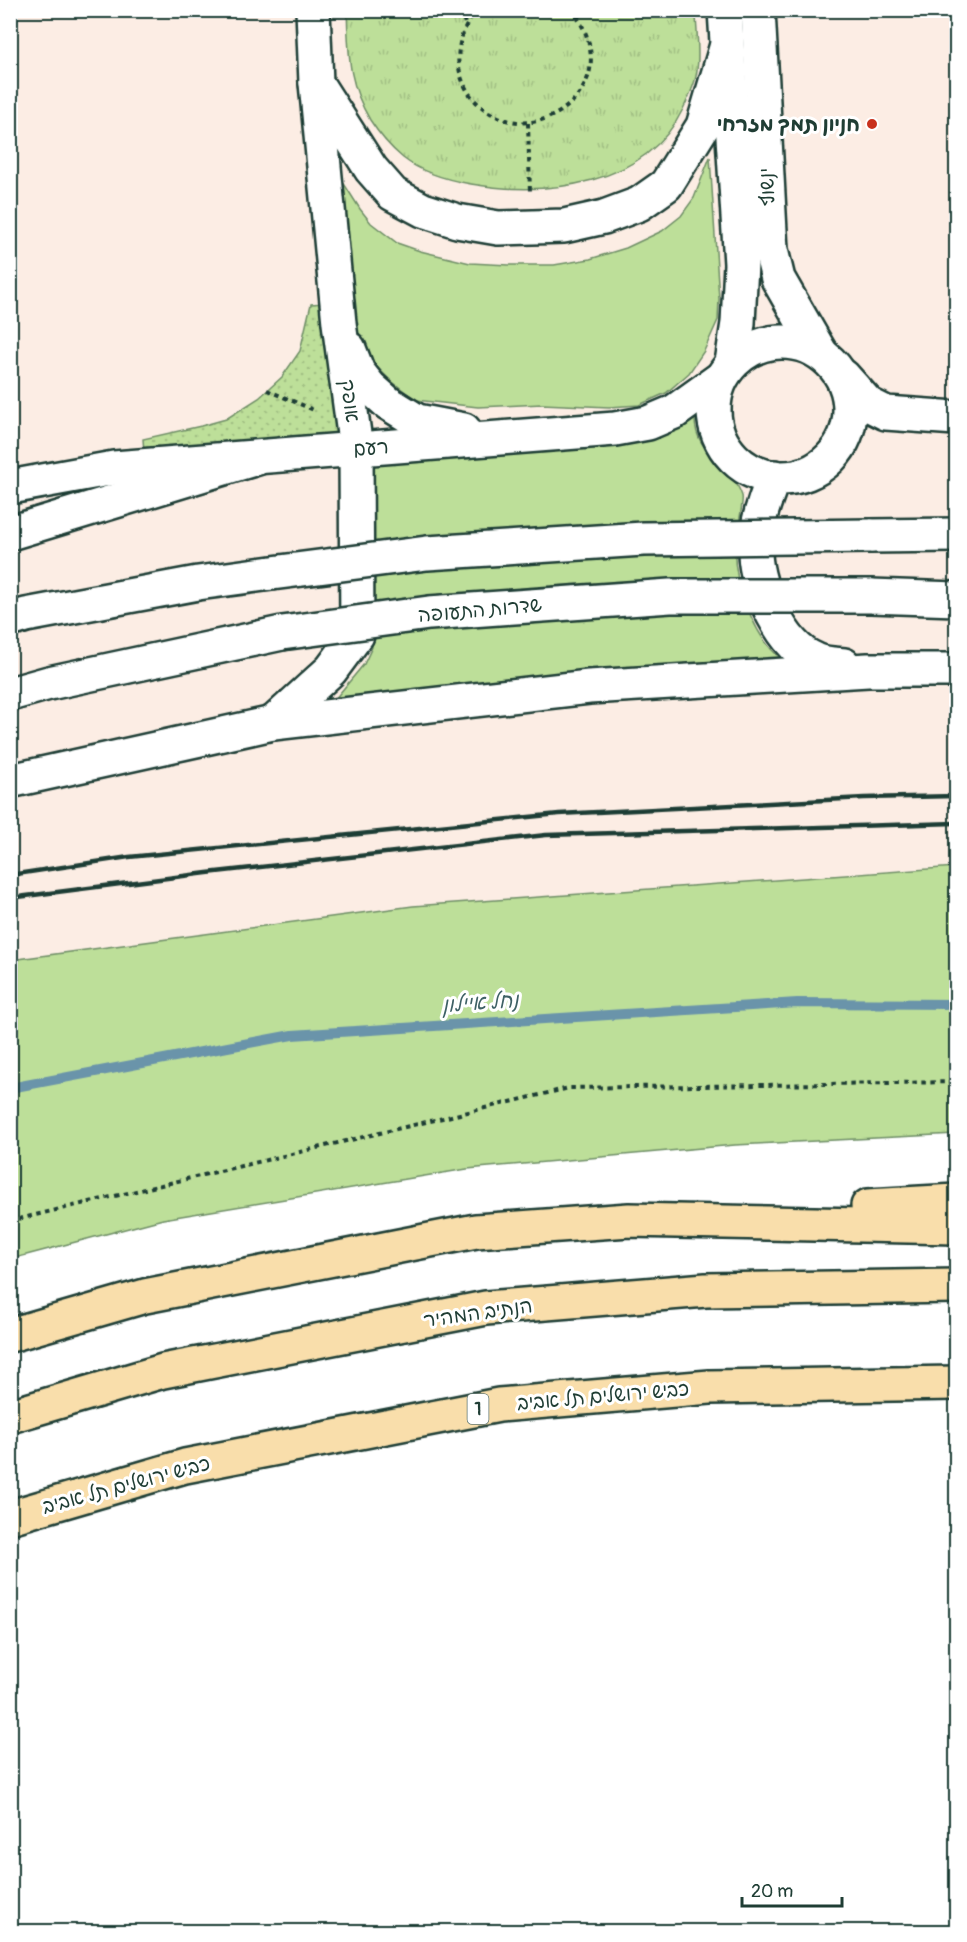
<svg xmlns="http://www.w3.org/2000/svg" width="967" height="1942" viewBox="0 0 967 1942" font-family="Pangolin,'Playpen Sans Hebrew',sans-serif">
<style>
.built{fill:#fcede4}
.grass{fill:#bddf99;stroke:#6e8e66;stroke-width:1.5}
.park{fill:url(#park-tufts);stroke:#6e8e66;stroke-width:1.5}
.garden{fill:url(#garden-dots);stroke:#6e8e66;stroke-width:1.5}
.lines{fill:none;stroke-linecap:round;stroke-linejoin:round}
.stream{stroke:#6a94aa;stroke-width:10}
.minor-casing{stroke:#1f3d34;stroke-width:38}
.secondary-casing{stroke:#1f3d34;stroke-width:38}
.motorway-casing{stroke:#1f3d34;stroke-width:38}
.path{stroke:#1f3d34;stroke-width:4;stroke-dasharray:4.5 4.5;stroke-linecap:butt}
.minor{stroke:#fff;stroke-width:33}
.secondary{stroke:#fff;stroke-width:33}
.motorway{stroke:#f9deab;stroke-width:33}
.rail{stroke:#1f3d34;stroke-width:4.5}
.secondary-bridge-casing{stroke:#1f3d34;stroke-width:38;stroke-linecap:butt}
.secondary-bridge{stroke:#fff;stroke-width:33}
.poi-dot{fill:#c8321e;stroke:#fff;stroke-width:2}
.labels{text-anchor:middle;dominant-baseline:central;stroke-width:6;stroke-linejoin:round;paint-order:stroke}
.shield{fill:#fff;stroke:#627771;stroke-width:1.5}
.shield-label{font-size:18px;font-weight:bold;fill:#1f3d34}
.poi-label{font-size:20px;font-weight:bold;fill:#1f3d34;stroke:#fff;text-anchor:end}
.street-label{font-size:20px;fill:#1f3d34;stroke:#fff}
.water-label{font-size:21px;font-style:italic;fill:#3e6165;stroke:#fff}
</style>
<defs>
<pattern id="park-tufts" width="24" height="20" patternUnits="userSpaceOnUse" patternTransform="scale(1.5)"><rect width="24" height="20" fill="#bddf99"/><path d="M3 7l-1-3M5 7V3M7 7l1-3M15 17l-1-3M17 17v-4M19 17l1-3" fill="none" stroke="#a2c084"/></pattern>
<pattern id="garden-dots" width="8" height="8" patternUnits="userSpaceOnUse" patternTransform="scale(1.5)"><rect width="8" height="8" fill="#bddf99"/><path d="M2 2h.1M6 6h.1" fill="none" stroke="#a2c084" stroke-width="1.8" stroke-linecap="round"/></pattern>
</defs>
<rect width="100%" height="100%" fill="#fff"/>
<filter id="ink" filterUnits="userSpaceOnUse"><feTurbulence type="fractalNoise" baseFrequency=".0167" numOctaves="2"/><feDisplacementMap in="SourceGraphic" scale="12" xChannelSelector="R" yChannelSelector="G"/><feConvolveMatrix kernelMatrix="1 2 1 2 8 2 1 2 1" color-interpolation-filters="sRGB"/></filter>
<g filter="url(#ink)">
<polygon class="built" points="10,11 956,11 956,929 11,1031"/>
<g class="grass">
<polygon points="330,138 341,157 341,179 360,209 371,223 397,243 420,251 470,263 509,265 554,265 590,259 626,248 662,231 681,216 694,198 710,157 719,299 718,320 704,351 689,373 666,393 639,405 609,407 542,404 478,407 416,400 390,380 369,359 358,332 347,275"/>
<path d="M695,416C693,454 732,464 742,496C744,502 736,537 735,546C732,577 753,633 776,654C781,659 789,663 795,667L335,699L364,664L372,647L370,521L367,459L645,439L669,432Z"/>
<polygon points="956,867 956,1134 735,1145 467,1169 163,1219 11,1259 11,960 413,906"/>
</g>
<path class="park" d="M347,11H696C696,30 700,51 697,70C696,82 689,97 683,109C646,186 546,197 471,184C448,180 422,173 403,158C391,148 379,134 370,120C347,81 349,54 347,11Z"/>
<polygon class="garden" points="325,303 341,439 144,452 143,439 201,426 226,419 259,398 282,377 300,351 311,304"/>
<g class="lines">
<polyline class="stream" points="10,1088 292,1035 797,1003 956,1004"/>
<defs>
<g id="minor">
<polyline points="313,10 316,83 371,169 393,194 423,210 457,221 498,228 564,226 604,217 639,204 666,185 703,126 726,48"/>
<polyline points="725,10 741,264 738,323 732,363"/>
<polyline points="758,10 771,250 778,279 820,352"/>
<circle cx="782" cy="410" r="68"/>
<polyline points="349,349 358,372 370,387 388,403 417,421 464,430"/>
<polyline points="843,376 868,404 886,413 956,418"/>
<path d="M774,477C765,499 754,530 755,553C756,588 782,647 816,660C825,664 835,664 844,665"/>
<polyline points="10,487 114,468 615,429 648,423 674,412 720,379"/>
<polyline points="273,723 331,670 357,635 356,449 339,323 316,83"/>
<polyline points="10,781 273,723 589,687 868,670 956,670"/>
</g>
<g id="secondary">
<polyline points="10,533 257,458"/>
<polyline points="870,536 956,535"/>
<polyline points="871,596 956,599"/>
<polyline points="10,620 26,615 198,583 272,573"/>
<polyline points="10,694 49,683 282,633"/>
</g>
<g id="motorway">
<polyline points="868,1206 956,1201"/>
<polyline points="10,1335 145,1296 476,1231 629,1220 956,1227"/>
<polyline points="10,1416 163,1371 486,1308 706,1290 956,1286"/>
<polyline points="10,1517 185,1466 499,1405 710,1387 956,1383"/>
</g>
</defs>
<use href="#minor" class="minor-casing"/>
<use href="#secondary" class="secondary-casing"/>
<use href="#motorway" class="motorway-casing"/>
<g class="path">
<polyline points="461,10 466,27"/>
<path d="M477,10C447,45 453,95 496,116C533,134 577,112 589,74C595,52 586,26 571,10"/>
<polyline points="578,18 581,10"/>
<polyline points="528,123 530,193"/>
<polyline points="267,390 316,411"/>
<polyline points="10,1221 569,1088 956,1082"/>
</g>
<use href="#minor" class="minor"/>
<use href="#secondary" class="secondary"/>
<use href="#motorway" class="motorway"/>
<g class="rail">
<polyline points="10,875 129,857 559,814 864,798 956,796"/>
<polyline points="10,898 207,873 546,835 956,823"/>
</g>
<defs>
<g id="secondary-bridge">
<polyline points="272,573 427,553 643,539 870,536"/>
<polyline points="282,633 429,613 670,596 871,596"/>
</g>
</defs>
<use href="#secondary-bridge" class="secondary-bridge-casing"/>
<use href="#secondary-bridge" class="secondary-bridge"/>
</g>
</g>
<circle class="poi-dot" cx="872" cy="124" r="6"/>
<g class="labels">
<rect class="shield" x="467.5" y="1394" width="21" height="30" rx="4.5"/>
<g class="shield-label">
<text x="478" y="1409">1</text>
</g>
<g class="poi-label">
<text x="860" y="124">חניון תמך מזרחי</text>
</g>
<g class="street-label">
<text transform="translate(767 187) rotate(-93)">ינשוף</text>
<text transform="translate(350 401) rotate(82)">אופק</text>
<text transform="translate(371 448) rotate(-4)">רעם</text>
<text transform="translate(480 610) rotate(-5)">שדרות התעופה</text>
<text transform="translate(478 1313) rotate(-8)">הנתיב המהיר</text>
<text transform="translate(603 1396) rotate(-5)">כביש ירושלים תל אביב</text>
<text transform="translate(126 1485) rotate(-15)">כביש ירושלים תל אביב</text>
</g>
<g class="water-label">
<text transform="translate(480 1003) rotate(-4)">נחל איילון</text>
</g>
</g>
<rect width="967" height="1942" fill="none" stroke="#fff" stroke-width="36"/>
<rect x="18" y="18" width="931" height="1906" fill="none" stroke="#1f3d34" stroke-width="2" filter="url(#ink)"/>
<path d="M742 1897v9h100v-9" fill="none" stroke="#1f3d34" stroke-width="3"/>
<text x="751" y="1897" font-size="18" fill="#1f3d34" stroke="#ffffff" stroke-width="4.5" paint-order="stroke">20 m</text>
</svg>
